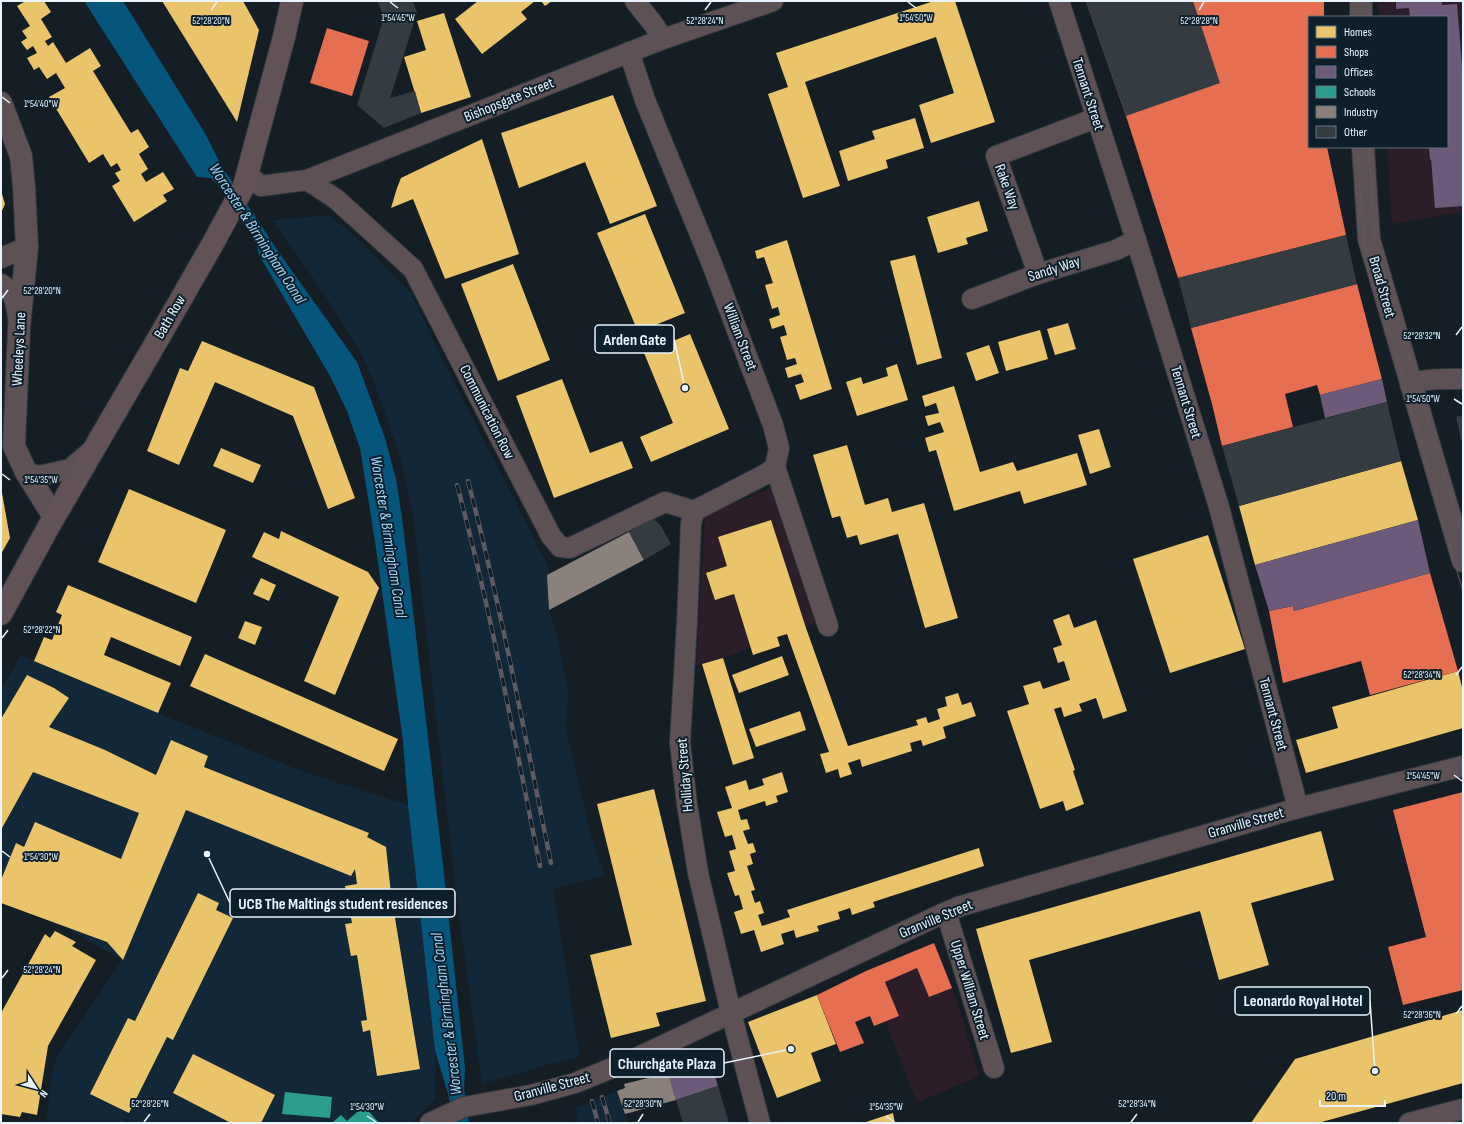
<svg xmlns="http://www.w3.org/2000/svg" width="1464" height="1124" viewBox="0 0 1464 1124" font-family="'Sofia Sans Condensed',sans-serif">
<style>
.commercial{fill:#2b1e28}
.built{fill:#122737}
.water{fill:#06567b}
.homes{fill:#e9c46a}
.shops{fill:#e76f51}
.offices{fill:#6d597a}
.schools{fill:#2a9d8f}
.industry{fill:#8a817c}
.building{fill:#343c42}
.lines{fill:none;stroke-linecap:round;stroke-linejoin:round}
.minor-casing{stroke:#30383d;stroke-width:22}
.tertiary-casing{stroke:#30383d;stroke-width:24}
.secondary-casing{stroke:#30383d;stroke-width:24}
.minor{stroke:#5d5155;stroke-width:20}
.tertiary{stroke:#5d5155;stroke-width:22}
.secondary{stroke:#625156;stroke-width:22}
.tram{stroke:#5d5a60;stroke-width:1}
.rail-casing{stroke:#5d5a60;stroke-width:4.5}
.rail{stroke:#0e1f2c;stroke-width:3;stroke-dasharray:9;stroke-linecap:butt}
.ticks{fill:none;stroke:#e9f4fe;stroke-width:1.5}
.labels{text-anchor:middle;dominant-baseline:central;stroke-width:4;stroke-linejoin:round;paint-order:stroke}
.street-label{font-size:15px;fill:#e9f4fe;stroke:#0e1f2c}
.water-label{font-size:16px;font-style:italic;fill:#9dd4f8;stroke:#0e1f2c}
.ticks-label{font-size:10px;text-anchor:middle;fill:#e9f4fe;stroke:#0e1f2c;stroke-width:4;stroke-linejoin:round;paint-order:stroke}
.leader{fill:none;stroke:#e9f4fe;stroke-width:1.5}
.callout-dot{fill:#e9f4fe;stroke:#0e1f2c;stroke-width:1.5}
.callout{fill:#0e1f2c;stroke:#e9f4fe;stroke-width:1.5}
.callout-label{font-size:16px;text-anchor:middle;font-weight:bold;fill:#e9f4fe}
</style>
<rect width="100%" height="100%" fill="#151e25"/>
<g class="commercial">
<polygon points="1378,1 1463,1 1463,212 1392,224 1387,147 1447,147 1447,17 1379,17"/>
<polygon points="773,487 817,623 723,658 702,664 696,665 705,516"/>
<polygon points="934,943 956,998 979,1076 917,1103 866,971"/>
</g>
<g class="built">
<polygon points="320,216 329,216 342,225 369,250 412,295 446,366 549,568 547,575 549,610 557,636 568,690 566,729 592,839 605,875 553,889 580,1057 554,1063 482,1084 457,900 413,516 401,460 377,390 363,357 337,314 307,269 272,220"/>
<polygon points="21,655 158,713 302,771 408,805 435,1050 435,1100 411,1123 136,1123 125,1119 124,1123 46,1123 51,1079 56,1058 122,960 59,924 1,903 1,690"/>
<polygon points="617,1091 628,1123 579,1123 575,1108"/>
</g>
<polygon class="water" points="84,1 123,1 206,135 221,165 282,257 357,362 385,438 396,479 402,517 444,874 465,1069 464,1089 469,1123 452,1123 449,1097 435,1050 408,805 403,741 376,548 360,448 347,411 330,376 259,255 255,237 217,184 211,178 197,177"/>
<g class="homes">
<polygon points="23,1 44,1 51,12 41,19 52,37 45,41 48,46 53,42 66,63 90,48 101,66 93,71 131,133 138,129 149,147 139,154 148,169 141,174 146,182 163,172 174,189 163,195 167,201 134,222 112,186 120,181 115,173 121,170 117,163 111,167 103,154 89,163 49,97 65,88 56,73 47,79 39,67 34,70 27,58 37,53 33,46 27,50 21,42 27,38 22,31 30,26 17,6 24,2"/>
<polygon points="162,1 243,1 259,30 237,122"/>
<polygon points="478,1 535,1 521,12 527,19 482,54 455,19"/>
<polygon points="541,1 552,1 545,6"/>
<polygon points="934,1 955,1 995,122 931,143 919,105 954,93 936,37 805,82 840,186 803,198 768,94 788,87 776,53"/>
<polygon points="444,13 471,97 421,113 404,57 426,50 417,21"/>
<polygon points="613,95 657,206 610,224 585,162 519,188 501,133"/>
<polygon points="915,118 924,148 886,160 888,168 848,181 839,151 875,139 872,131"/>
<polygon points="482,139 519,254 445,279 413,199 391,208 397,188 401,178"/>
<polygon points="1,191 5,204 1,213"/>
<polygon points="979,201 988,231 966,238 968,244 938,253 927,217"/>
<polygon points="645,214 685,313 638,332 597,233"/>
<polygon points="787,240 832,389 800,400 795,385 804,382 801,374 788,378 785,368 797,364 795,358 787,360 780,337 787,335 784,325 772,329 769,319 780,315 778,307 772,309 765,285 773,283 764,257 757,259 755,251"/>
<polygon points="915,255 942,358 917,365 890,261"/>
<polygon points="513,264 550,360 498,381 461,284"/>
<polygon points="1068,323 1076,349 1055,355 1047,329"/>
<polygon points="1040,330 1048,359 1006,371 998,342"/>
<polygon points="690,334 729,429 651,462 640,437 673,423 644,353"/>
<polygon points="202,341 314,387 355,498 328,509 293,416 215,382 179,465 147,451 180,368 188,371"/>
<polygon points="989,345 999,373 976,381 966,353"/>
<polygon points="897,364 908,400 857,416 846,382 861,377 863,384 888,376 886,368"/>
<polygon points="562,379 590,453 622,441 633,468 554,498 516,396"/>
<polygon points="954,386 980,472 1013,462 1017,471 1077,453 1087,485 1024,504 1020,491 954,511 936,450 929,452 925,438 944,432 940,422 928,426 925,416 939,413 936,403 925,407 922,396"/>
<polygon points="1099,429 1111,467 1090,474 1078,435"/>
<polygon points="847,445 865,505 888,498 892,512 924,503 958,618 925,628 898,534 860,545 857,535 847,538 840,516 832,518 813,455"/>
<polygon points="221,448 261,465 253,483 213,466"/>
<polygon points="1401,461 1418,520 1255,565 1239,506"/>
<polygon points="129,489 226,530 196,603 98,562"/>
<polygon points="2,493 10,538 1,554 1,494"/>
<polygon points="771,520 806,628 848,746 918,725 916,720 926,717 928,723 940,719 937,709 947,706 945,697 958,693 962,705 971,702 976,716 943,727 946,738 923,746 921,740 910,743 912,751 862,767 860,759 848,763 852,774 840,778 838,769 826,773 820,754 829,752 787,634 777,637 780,646 753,655 734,594 715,600 706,573 727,566 718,537"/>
<polygon points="281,531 368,572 379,588 335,695 304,681 339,597 252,557 264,532 279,539"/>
<polygon points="1208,535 1245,649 1170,673 1133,559"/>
<polygon points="261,578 276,585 269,601 253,594"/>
<polygon points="68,585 192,637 180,666 111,637 104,655 171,683 158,713 34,661 44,637 52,640 62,615 56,612"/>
<polygon points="1069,614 1074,628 1096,620 1127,711 1103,719 1096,698 1079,704 1082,711 1064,717 1061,707 1054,709 1075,770 1073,771 1084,804 1066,811 1063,801 1040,809 1007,711 1029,704 1023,686 1040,681 1043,689 1070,680 1064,661 1058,663 1053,648 1062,645 1053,620"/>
<polygon points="245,621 262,627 255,645 238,638"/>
<polygon points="205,654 398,739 384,771 190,686"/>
<polygon points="782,656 789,675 739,693 732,675"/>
<polygon points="723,658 754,758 733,765 702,664"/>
<polygon points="1458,671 1463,691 1463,728 1306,773 1296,740 1338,728 1332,707"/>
<polygon points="27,675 54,688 69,698 49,727 105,750 156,775 171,740 208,756 204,767 369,833 367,837 386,847 391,894 420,1069 377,1076 370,1030 363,1032 361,1021 367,1020 363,993 357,955 351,956 345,924 352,923 345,886 357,884 355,869 351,876 186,810 123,960 107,942 1,903 1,880 16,843 24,847 35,822 121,859 139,813 33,772 1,830 1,719"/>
<polygon points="800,711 806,730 756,747 749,729"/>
<polygon points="782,772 788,792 776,796 778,802 766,806 765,801 738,810 741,820 747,819 750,829 743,831 748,844 753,843 756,852 750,854 753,864 747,866 755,890 751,891 755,903 760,901 764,913 758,915 762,926 790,917 787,910 979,848 984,866 873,902 875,907 852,915 850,908 838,912 840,919 817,926 819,931 796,938 794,930 781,934 784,944 761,952 754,930 741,934 734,912 743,909 739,895 735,896 727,873 735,871 729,851 736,849 732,835 725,837 717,812 732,808 725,787 746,780 749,790 764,785 762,779"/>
<polygon points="654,789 706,1001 656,1013 660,1026 611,1038 590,955 632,945 597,804"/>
<polygon points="1321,831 1334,880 1251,903 1269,965 1219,980 1200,911 1029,960 1052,1042 1011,1053 976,929"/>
<polygon points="198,893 219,903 216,910 233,918 173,1040 167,1037 129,1113 90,1094 128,1018 135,1021"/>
<polygon points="55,931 76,942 72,946 96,960 48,1046 37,1115 22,1112 20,1117 1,1114 1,1013 45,934 50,938"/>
<polygon points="817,995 836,1044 811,1053 821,1081 777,1098 748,1022"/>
<polygon points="1463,1010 1463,1083 1318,1123 1251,1123 1295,1059"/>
<polygon points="193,1054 275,1095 261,1123 231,1123 173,1093"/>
<polygon points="893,1113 895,1123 863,1123"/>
</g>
<g class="shops">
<polygon points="1086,1 1324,1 1324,17 1309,17 1309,147 1327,147 1346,235 1178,278 1126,116"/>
<polygon points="327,28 369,41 352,96 310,83"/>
<polygon points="1357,284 1382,379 1320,395 1317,385 1285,394 1293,427 1222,446 1212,404 1191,328"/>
<polygon points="1430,573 1458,671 1370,695 1361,661 1283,683 1269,611 1293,606 1294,611"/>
<polygon points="1463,792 1463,990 1403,1005 1388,947 1426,937 1393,810"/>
<polygon points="934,943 952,988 929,997 917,968 885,982 899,1016 874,1026 870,1016 855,1022 864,1043 840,1052 817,995 866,971"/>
</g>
<g class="offices">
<polygon points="1396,1 1442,1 1442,5 1457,4 1463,78 1463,206 1435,208 1431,159 1430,160 1429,147 1447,147 1447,17 1410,17 1409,8 1396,9"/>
<polygon points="1382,379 1387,402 1325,418 1320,395"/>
<polygon points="1418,520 1430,573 1294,611 1293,606 1269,611 1255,565"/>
<polygon points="710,1060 718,1086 676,1100 668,1073"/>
</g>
<g class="schools">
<polygon points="285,1092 332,1097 330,1118 282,1114"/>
<polygon points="364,1106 379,1123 332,1123 341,1115 347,1121"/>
</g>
<g class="industry">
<polygon points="629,532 644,560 549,610 547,575"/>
<polygon points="668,1073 676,1100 625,1114 617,1091 625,1088 624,1084"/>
</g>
<g class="building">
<polygon points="377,1 413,1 417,13 390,98 415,91 421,113 384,128 357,105 384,17"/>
<polygon points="1086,1 1193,1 1220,83 1126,116"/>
<polygon points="1346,235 1357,284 1191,328 1178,278"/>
<polygon points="1387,402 1401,461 1239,506 1222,446"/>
<polygon points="1463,415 1463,443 1462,443 1456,417"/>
<polygon points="651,520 655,520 661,526 671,544 644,560 629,532 645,521"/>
<polygon points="718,1086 729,1123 683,1123 676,1100"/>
</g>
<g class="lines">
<defs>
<g id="minor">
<polyline points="635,1 654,25 663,39"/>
<polyline points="1059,1 1136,240 1219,507 1298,808"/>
<polyline points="629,52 645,100 710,259 773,425 779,448 775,467 828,626"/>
<polyline points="248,175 261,186 307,180 663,39 773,1"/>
<polyline points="307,180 336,199 413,269 551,536 560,547 570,548 665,502 694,511"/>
<polyline points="1,258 27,247"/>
<polyline points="1038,274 996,156 1096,118"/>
<path d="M1,284C15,292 16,304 18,318"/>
<polyline points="972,299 1038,274 1116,250 1136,240"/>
<path d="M1410,384C1427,378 1446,379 1463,379"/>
<polyline points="26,472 39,476 70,469 90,452"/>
<polyline points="694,511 691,524 687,622 680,743 687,804 698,873 731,1013 760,1123"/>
<polyline points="694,511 766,474 775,467"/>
<polyline points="946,912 994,1068"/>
<polyline points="430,1123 464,1107 531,1095 575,1083 634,1059 946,912 961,906 1298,808 1463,766"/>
<polyline points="1409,1123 1463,1109"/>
</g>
<g id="tertiary">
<polyline points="1361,1 1361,17"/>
<polyline points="1,103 21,156 24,187 27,247 19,328 14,446 26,472 54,517"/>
<polyline points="1363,147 1369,239 1463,561"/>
</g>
<polyline id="secondary" points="1,614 49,526 158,339 212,245 244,186 284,37 292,1"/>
</defs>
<use href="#minor" class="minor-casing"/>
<use href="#tertiary" class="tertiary-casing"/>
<use href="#secondary" class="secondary-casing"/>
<use href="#minor" class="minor"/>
<use href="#tertiary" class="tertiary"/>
<use href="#secondary" class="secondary"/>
<g class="tram">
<polyline points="1354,17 1354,1"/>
<polyline points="1368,17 1368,1"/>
<polyline points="1357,147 1364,241 1463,592"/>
<polyline points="1369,147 1375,240 1390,294 1463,537"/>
</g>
<defs>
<g id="rail">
<path d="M468,481C501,607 525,736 551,863"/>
<path d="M457,485C491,610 514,738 540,866"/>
<polyline points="602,1097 610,1123"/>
<polyline points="592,1101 598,1123"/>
</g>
</defs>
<use href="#rail" class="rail-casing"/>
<use href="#rail" class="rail"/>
</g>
<path class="ticks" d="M390,2L398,8M908,2L916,8M211,10L217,2M705,10L711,2M1199,10L1204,2M2,97L10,103M2,298L8,290M1456,335L1462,327M1454,399L1462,404M2,474L10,480M2,638L8,630M1456,675L1462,667M1454,775L1462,781M2,851L10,857M2,978L8,970M1456,1014L1462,1006M367,1116L376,1122M886,1116L894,1122M144,1122L150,1114M638,1122L643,1114M1131,1122L1137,1114"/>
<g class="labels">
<g class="street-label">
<text transform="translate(1088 94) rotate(72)">Tennant Street</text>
<text transform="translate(509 100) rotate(-22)">Bishopsgate Street</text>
<text transform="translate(1007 187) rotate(70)">Rake Way</text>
<text transform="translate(1054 269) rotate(-18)">Sandy Way</text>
<text transform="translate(1382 287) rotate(74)">Broad Street</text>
<text transform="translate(170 317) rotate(-60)">Bath Row</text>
<text transform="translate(740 337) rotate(69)">William Street</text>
<text transform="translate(19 349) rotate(-87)">Wheeleys Lane</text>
<text transform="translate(1186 402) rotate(73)">Tennant Street</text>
<text transform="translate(487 412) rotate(63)">Communication Row</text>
<text transform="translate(1273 714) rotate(75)">Tennant Street</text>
<text transform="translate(685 775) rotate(-95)">Holliday Street</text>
<text transform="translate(1246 823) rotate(-16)">Granville Street</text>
<text transform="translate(936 919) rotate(-23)">Granville Street</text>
<text transform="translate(970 990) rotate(73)">Upper William Street</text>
<text transform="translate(552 1087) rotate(-15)">Granville Street</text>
</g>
<g class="water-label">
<text transform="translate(257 234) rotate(57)">Worcester &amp; Birmingham Canal</text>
<text transform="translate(388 537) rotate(81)">Worcester &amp; Birmingham Canal</text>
<text transform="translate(447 1014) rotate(-97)">Worcester &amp; Birmingham Canal</text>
</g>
</g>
<g class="ticks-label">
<text x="398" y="21">1°54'45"W</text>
<text x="916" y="21">1°54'50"W</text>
<text x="211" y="24">52°28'20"N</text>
<text x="705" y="24">52°28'24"N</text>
<text x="1199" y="24">52°28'28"N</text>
<text x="41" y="107">1°54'40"W</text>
<text x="42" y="294">52°28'20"N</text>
<text x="1422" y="339">52°28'32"N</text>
<text x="1423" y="402">1°54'50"W</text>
<text x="41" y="483">1°54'35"W</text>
<text x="42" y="633">52°28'22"N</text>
<text x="1422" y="678">52°28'34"N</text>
<text x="1423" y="779">1°54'45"W</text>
<text x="41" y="860">1°54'30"W</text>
<text x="42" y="973">52°28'24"N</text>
<text x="1422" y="1018">52°28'36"N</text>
<text x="150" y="1107">52°28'26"N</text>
<text x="643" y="1107">52°28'30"N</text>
<text x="1137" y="1107">52°28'34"N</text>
<text x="367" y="1110">1°54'30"W</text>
<text x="886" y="1110">1°54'35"W</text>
</g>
<path class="leader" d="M685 388L674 339M207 854L230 903M1375 1071L1370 1001M791 1049L724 1063"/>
<g class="callout-dot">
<circle cx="685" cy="388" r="4"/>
<circle cx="207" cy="854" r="4"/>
<circle cx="1375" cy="1071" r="4"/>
<circle cx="791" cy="1049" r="4"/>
</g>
<g class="callout">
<rect x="595" y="325" width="79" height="28" rx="4"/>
<rect x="230" y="889" width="225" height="28" rx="4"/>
<rect x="1235" y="987" width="135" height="28" rx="4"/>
<rect x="610" y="1049" width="114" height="28" rx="4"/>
</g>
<g class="callout-label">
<text x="635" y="345">Arden Gate</text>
<text x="343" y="909">UCB The Maltings student residences</text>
<text x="1303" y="1006">Leonardo Royal Hotel</text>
<text x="667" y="1069">Churchgate Plaza</text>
</g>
<rect width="1464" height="1124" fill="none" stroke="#e9f4fe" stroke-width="4"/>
<rect x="1308" y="16" width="140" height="132" fill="#0e1f2c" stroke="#667480"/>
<rect x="1316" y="26" width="20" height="12" fill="#e9c46a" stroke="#667480"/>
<text x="1344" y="36" font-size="12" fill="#e9f4fe">Homes</text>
<rect x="1316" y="46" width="20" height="12" fill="#e76f51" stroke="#667480"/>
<text x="1344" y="56" font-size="12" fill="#e9f4fe">Shops</text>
<rect x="1316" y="66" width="20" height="12" fill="#6d597a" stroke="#667480"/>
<text x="1344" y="76" font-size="12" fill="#e9f4fe">Offices</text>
<rect x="1316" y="86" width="20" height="12" fill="#2a9d8f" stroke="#667480"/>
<text x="1344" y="96" font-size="12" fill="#e9f4fe">Schools</text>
<rect x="1316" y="106" width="20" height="12" fill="#8a817c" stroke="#667480"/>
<text x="1344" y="116" font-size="12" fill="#e9f4fe">Industry</text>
<rect x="1316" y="126" width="20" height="12" fill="#343c42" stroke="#667480"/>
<text x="1344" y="136" font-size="12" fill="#e9f4fe">Other</text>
<g transform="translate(36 1088) rotate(126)" stroke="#0e1f2c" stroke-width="3" paint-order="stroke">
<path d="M0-3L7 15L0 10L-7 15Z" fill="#e9f4fe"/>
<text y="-6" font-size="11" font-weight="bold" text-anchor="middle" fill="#e9f4fe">N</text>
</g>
<path d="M1320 1100v6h65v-6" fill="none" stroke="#e9f4fe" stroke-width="2"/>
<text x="1326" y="1100" font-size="12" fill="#e9f4fe" stroke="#0e1f2c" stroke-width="3" paint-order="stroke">20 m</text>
</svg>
